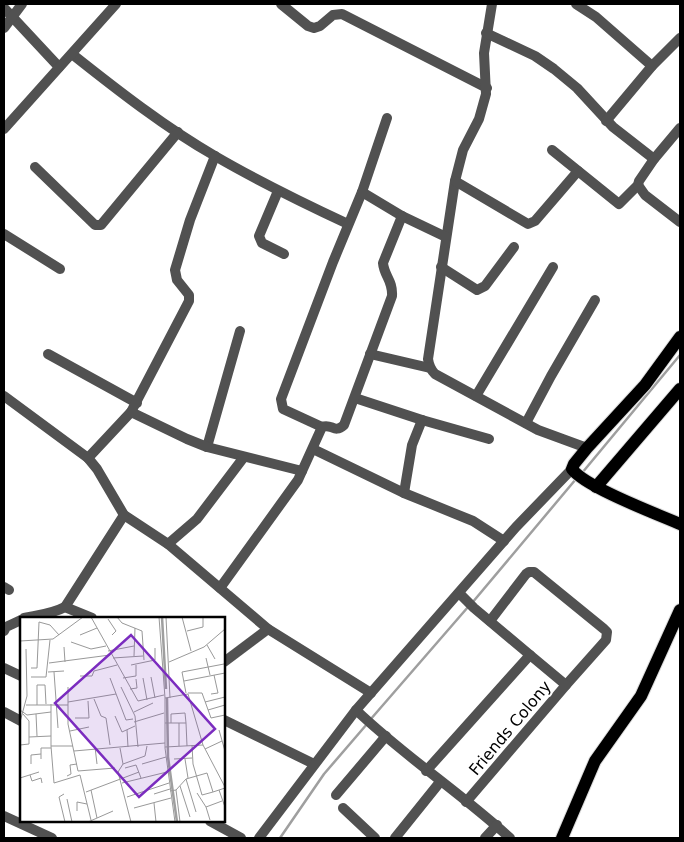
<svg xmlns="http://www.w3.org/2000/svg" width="684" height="842" viewBox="0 0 684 842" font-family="'DejaVu Sans',sans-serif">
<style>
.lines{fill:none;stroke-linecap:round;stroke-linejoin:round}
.stream{stroke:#9f9f9f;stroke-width:2.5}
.major-casing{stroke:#dbdbdb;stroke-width:14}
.minor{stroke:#515151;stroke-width:10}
.major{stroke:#000;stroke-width:12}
.labels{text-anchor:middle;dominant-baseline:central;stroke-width:4;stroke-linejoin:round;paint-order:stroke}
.street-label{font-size:16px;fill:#000;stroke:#fff}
.inset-river{fill:none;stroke:#9f9f9f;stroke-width:2.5}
.inset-road{fill:none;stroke:#999;stroke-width:1}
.view{fill:#7b2cbf;fill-opacity:0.15;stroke:#7b2cbf;stroke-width:2.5}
.inset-edge{fill:none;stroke:#000;stroke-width:2.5}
</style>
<rect width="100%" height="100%" fill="#fff"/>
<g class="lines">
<g class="stream">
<polyline points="582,473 680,355"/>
<polyline points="472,603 576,479"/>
<polyline points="370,720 468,607"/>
<polyline points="280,838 324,774 367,724"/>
</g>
<defs>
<g id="major">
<path d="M680,337L645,385L587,448L574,464L572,469C585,487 657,514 680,524"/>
<polyline points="596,487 680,389"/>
<polyline points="562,838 595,761 641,696 680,610"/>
</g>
</defs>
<use href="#major" class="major-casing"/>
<g class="minor">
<polyline points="281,4 308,26 314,28 320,26 333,15 342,14 487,88"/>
<path d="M492,4L484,53L486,94L479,119L463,150L455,181L428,359C429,366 431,370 435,374L538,430L587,448"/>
<polyline points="576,4 596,17 652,66"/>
<polyline points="4,8 59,67"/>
<polyline points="4,28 22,4"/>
<polyline points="486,33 535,56 554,69 577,88 613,127 654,159"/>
<path d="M72,54C116,89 166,128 215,156C258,181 303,203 348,224"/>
<polyline points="606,121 652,66 680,38"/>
<polyline points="4,129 116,4"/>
<polyline points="552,150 619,204 638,185 639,181 654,159 680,128"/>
<polyline points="35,167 95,225 101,225 178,132"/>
<polyline points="455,181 528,224 535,221 578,171"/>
<polyline points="638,185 645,195 680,222"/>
<polyline points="278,191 259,236 262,243 284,254"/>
<polyline points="362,192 402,216 446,237"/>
<polyline points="4,234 60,269"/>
<polyline points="441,267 477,290 485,286 514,247"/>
<polyline points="240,331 207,447 302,471"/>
<polyline points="48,354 137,403"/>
<polyline points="370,354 430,368"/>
<polyline points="4,396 88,458 97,469 124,515 168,544 268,629 371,693"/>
<polyline points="476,396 553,267"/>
<polyline points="355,398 422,420 489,439"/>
<polyline points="131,412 187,439 207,447"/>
<polyline points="526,423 551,376 595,300"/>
<polyline points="322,427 283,409 281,399 333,262 362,192 387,118"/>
<polyline points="313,449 404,493 473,521 504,541"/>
<polyline points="88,458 131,412 189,301 189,295 177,280 175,270 190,220 215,156"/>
<polyline points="404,493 412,445 422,420"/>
<polyline points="168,544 197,519 244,457"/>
<polyline points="4,587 9,590"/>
<path d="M220,588L298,480L322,427C332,423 334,434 344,425L392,296C393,280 384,276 383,263L402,216"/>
<polyline points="65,607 124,515"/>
<path d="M24,618C39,615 52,614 65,607L92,618"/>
<polyline points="490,621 526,574 529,572 534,572 604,629 607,632 606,640 566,685"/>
<polyline points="4,631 6,627 21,620"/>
<polyline points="224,662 268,629"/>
<polyline points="4,668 21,676"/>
<path d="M356,710C404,756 461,793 510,838"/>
<polyline points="4,712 21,721"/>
<polyline points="224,720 314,764"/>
<polyline points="426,771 530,655 474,608 459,593"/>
<polyline points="336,795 386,736"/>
<polyline points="466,802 566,685 530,655"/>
<polyline points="343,808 375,838"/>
<polyline points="4,816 52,838"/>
<polyline points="210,821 241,838"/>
<polyline points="259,838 356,710 516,527 572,469"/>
<polyline points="395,838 440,782"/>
<polyline points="485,838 497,825"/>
</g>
<use href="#major" class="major"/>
</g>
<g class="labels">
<g class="street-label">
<text transform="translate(510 728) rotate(-50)">Friends Colony</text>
</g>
</g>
<g transform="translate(20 617)">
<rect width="205" height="205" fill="#fff"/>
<path class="inset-river" d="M142,0L146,72M147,81L148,140L157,205"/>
<path class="inset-road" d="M71,0L118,84L144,78M97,0L102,6L122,14L124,43M139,0L145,81L168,77L183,128L205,170M146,0L150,81M162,0L171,34M88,2L96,14L92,18M167,14L183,10V0M60,18L77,11M0,24L33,22L63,0M51,25L71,32L86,29M187,28L195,42M44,30L45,45M88,34L114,29M114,39L115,11M93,41L123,39M186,41L190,58M149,45L184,30L205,12M29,46L90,38M111,48L135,43V31M11,51H17L19,5L30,8L39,18M28,55L44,54M34,55L38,111M60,59H72L74,54L97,48M11,60H26L30,23M131,60L135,81M90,61L106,103L113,102M103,61L116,59V48M123,61L127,83M164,64L205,56M48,70V107L58,154L95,151M101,70L115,99L118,130M110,72L117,71L116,62M166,76L162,55L204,47M168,76H182L191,101L205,98M191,77L198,76L194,58M145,81V131L155,205M74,82L81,99L86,101L90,128M48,85L96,77M185,85L205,80M31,87V129H53M6,88H48M17,88V68H25L26,87M0,93L7,98L31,95M188,93L205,88M114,95L133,86M16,97L17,119M95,99L102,115L115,109M55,101H69L68,84M0,105L7,79L6,32M114,105L144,96M145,106H159V129M151,106V97L165,96L166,106M159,106H166L167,129M107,113L108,130M199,113L205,134M50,114L69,110M9,120L31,119M0,128L9,127V104L3,97M172,128L173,147L182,178L193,175M31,129L34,166L60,158L71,203M75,130L77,147M145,130L183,128M100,131L103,147M185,132L202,124M54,134L145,126M21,142V131H31M154,142L172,141M165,142L168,161M11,147V138L21,137M122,147L146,140M105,151L116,148L121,161M10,158L12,164L21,161L22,166M47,159L51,157L50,148L57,147M0,161L19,155M166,162L176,195M102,166L147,155M160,169L170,200M71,173L77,201M156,173L160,205M199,173L205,190M150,174L156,173L166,162L187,156L193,175L205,171M66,175L119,155M177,176L186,190M44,177L39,180L45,205M134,177L150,172M107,180L149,166M47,182L52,205M134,186L136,205M114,191L151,181M57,194V185L67,187M190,203L186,190L202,184M68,205L93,194M111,205L98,155L103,147L125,139L127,129"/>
<path class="view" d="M111,18L195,112L119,180L35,86Z"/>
<rect width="205" height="205" class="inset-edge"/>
</g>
<rect width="684" height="842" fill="none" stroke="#000000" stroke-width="10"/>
</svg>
